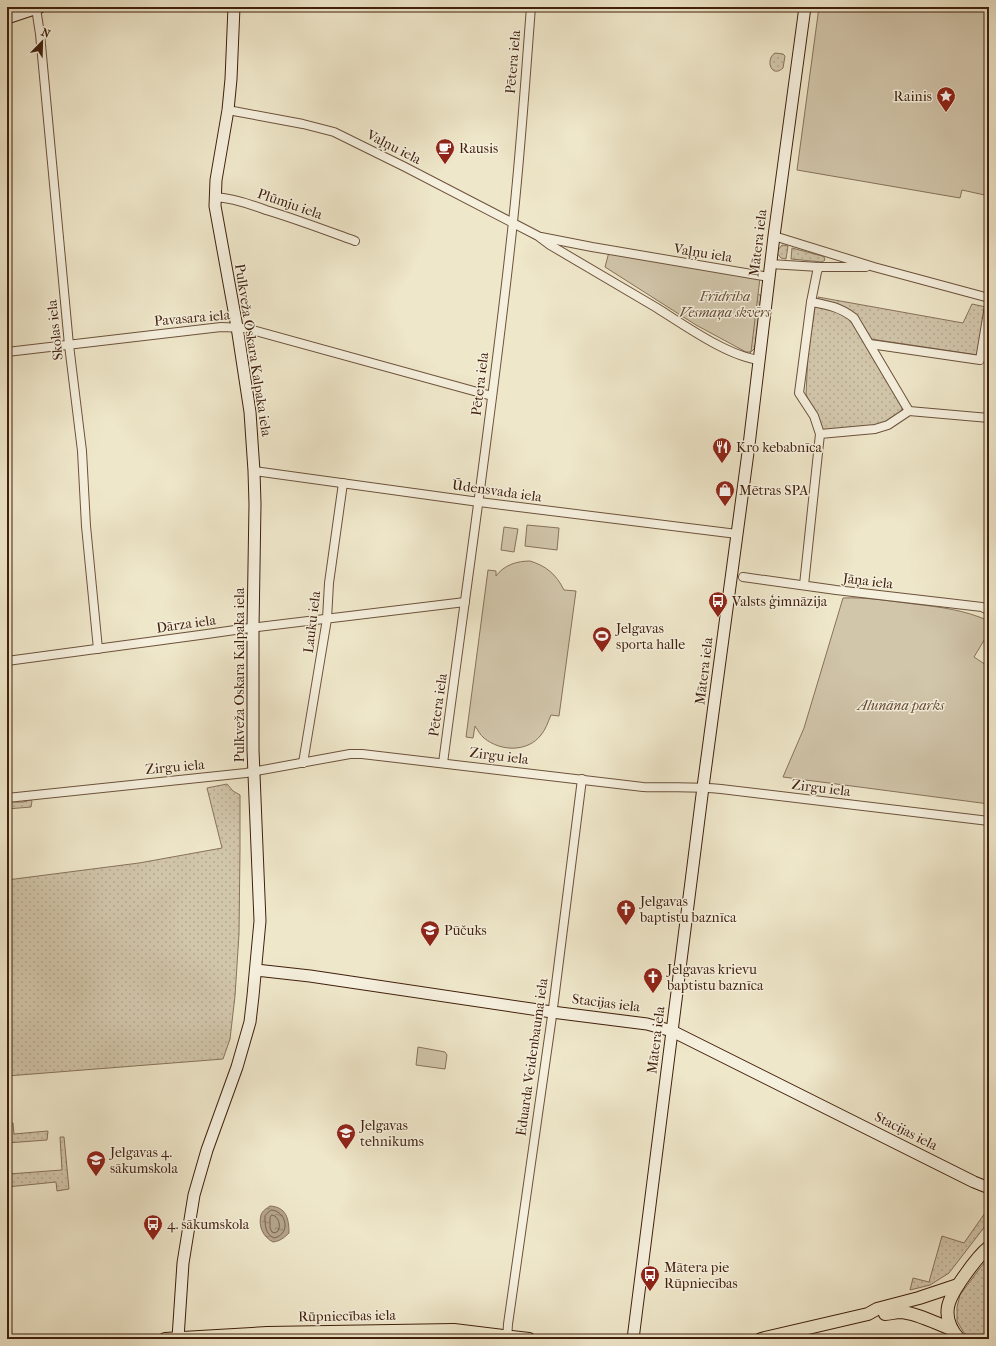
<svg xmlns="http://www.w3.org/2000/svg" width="996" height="1346" viewBox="0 0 996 1346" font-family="'IM FELL French Canon',serif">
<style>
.grass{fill:url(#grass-dots);stroke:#88725a}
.park{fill:#d1c5aa;stroke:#88725a}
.water{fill:url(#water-ripples);stroke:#866f57}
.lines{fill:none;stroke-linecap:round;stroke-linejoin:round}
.shore{stroke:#7a624a;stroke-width:1}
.street-casing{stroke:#6c523b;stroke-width:10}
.secondary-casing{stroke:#40200b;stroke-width:13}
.primary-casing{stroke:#40200b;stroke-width:14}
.street{stroke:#f5efdd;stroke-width:8}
.secondary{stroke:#f5efdd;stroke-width:11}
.primary{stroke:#efe7ca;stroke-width:12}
.labels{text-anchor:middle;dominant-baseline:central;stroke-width:3;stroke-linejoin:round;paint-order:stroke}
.street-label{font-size:14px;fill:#40200b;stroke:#f5efdd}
.poi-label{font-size:14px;fill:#40200b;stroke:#f5efdd;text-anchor:start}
.park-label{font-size:14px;font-style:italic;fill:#644933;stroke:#f5efdd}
</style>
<defs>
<pattern id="grass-dots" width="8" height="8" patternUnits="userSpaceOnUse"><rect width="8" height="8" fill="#d1c5aa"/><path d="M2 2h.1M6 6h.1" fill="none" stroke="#b4a991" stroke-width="1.8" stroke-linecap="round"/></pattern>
<pattern id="water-ripples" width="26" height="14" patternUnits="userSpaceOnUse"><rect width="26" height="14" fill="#b4a389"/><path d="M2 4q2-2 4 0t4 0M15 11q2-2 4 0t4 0" fill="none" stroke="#94846e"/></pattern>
</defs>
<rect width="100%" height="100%" fill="#efe7ca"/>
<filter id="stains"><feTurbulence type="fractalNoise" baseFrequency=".005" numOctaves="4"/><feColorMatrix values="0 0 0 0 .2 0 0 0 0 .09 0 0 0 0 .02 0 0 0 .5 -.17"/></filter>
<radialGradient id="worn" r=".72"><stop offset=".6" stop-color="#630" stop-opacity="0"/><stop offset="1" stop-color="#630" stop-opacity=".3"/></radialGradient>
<g class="grass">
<path d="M775,53L783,54L785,56L783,68C771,79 765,59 775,53Z"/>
<polygon points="782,245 788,246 786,259 781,258 777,253 778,250"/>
<polygon points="792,248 822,256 824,257 825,260 822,262 791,259"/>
<polygon points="757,293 761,296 756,347 750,353"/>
<polygon points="818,297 963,323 972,304 986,307 978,355 871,339 850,311 820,301"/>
<polygon points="815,307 837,310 848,316 902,401 902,409 898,415 882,425 822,431 806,394 808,354"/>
<polygon points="227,784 233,791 240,795 240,849 239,934 235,996 230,1039 223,1059 7,1076 7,880 139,863 222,848 207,788"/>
<polygon points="30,800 32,801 31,807 7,809 7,802 23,802"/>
<polygon points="13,1123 14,1134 48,1131 47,1140 7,1143 7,1124"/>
<polygon points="60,1137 64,1137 69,1189 57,1191 56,1182 7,1187 7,1154 9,1174 62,1170"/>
<polygon points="988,1212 989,1221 949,1273 930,1285 910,1290 913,1278 929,1282 942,1236 964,1243 985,1213"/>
<polygon points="989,1258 989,1339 975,1339 964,1333 957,1321 957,1307 960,1295 980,1268"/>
</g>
<g class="park">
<polygon points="819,7 989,7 989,196 962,190 960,198 797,170"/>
<polygon points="609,252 760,278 751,352 746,352 696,325 605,267"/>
<polygon points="527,525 559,528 557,550 525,546"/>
<polygon points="504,527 518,529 514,552 501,550"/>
<path d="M530,561C546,566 556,574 564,590L576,591L559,716L551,715C548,722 546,729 541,735C528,752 501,752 484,738C480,735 478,730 475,726L473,738L466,737L488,570L496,571V576C504,565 517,561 530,561Z"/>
<path d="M843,598C866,597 890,601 914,604C940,607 965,610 989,621V632L974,657L989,667V804L783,777L804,728Z"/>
<polygon points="418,1047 445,1052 447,1055 445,1069 416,1065"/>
</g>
<path class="water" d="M270,1206C286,1207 289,1218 289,1233C284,1238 280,1241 273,1242C263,1237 258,1226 261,1215C262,1211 267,1208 270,1206Z"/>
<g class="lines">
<g class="shore">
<path d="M271,1210C286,1210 292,1234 274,1238C265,1234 265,1225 265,1216Z"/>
<path d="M272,1215C279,1216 281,1226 278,1231L275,1233L272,1232L270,1228V1218Z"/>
</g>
<defs>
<g id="street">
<polyline points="36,8 40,34 69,345 82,451 86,526 98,649"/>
<path d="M228,110L303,124L334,132L405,167L538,236L550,245C586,266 622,287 657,308C684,325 729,357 760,360"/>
<path d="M215,197C233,198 250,204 266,210C296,219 325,230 355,241"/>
<polyline points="774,236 874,267 989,298"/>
<polyline points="541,237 592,247 769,277"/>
<polyline points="770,264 819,267 866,267"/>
<path d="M811,302C828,305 840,307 854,318L909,411L888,425L875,429L820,434"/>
<polyline points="870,344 980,360 989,306"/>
<polyline points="7,352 221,327 245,328 492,396"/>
<polyline points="909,411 989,418"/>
<polyline points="254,471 479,502 737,534"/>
<polyline points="743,577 836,590 982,607 989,611"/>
<polyline points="804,585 820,434 814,416 799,393 811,302 817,272 819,267"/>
<polyline points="7,661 200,635 242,629 465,602"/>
<polyline points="303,763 327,619 329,583 343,483"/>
<path d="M443,763C466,589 492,414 511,240C520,162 525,84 531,7"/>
<path d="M7,798L246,773L350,754H362L643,787C669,788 695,786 721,789L989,821"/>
<polyline points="507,1339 508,1324 552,1016 582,779"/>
</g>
<g id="secondary">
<polyline points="7,18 40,7"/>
<polyline points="256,970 310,976 552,1012 647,1024 672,1031 974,1182 989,1188"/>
<polyline points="178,1338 183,1263 194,1195 207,1150 237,1067 250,1022 253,996 260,921 253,750 253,628 255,504 254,471 250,412 237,327 215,206 216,180 228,110 231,79 234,7"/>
<polyline points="633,1339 703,787 749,445 774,236 805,7"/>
</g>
<g id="primary">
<path d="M885,1314C890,1314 895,1312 900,1312C917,1313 935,1323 951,1329"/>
<polyline points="165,1339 267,1333 454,1330 529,1339"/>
<polyline points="761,1339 868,1314 877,1309 919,1298 958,1285"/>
<path d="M959,1339C938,1315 949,1297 965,1275C972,1265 979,1255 989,1247"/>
</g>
</defs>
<use href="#street" class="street-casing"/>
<use href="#secondary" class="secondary-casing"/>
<use href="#primary" class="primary-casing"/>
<use href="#street" class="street"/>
<use href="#secondary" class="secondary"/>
<use href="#primary" class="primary"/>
</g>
<defs>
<symbol id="sight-pin" viewBox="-11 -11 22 30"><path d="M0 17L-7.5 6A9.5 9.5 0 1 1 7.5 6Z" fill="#8f2418" stroke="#f5efdd"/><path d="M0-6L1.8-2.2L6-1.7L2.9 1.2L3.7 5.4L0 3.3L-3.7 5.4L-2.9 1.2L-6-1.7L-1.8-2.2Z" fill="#fff"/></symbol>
<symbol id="cafe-pin" viewBox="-11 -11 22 30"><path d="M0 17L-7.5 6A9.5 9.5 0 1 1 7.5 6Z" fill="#8f2418" stroke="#f5efdd"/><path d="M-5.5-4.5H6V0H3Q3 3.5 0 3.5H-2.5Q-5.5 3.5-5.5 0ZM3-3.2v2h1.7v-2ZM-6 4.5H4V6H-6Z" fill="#fff"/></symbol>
<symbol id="restaurant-pin" viewBox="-11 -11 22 30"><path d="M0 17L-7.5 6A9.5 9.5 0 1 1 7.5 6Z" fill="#8f2418" stroke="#f5efdd"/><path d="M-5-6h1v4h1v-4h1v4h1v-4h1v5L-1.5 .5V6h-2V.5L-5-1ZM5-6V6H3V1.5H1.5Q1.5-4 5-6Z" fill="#fff"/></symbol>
<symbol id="shop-pin" viewBox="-11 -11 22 30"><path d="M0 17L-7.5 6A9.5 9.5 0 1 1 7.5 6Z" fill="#8f2418" stroke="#f5efdd"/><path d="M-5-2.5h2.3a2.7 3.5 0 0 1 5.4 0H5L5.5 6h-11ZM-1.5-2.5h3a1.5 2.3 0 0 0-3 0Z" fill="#fff"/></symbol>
<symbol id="bus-pin" viewBox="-11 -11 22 30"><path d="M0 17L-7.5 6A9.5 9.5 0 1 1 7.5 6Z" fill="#8f2418" stroke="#f5efdd"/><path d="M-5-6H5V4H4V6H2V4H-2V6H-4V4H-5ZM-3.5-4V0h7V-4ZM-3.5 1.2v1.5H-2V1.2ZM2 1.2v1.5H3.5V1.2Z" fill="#fff"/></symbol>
<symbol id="stadium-pin" viewBox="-11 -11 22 30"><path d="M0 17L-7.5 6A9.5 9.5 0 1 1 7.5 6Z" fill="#8f2418" stroke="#f5efdd"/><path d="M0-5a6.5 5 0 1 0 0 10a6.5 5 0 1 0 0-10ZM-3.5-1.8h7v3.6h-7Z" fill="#fff"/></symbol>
<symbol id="church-pin" viewBox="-11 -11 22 30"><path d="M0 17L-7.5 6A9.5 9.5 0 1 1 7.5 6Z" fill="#8f2418" stroke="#f5efdd"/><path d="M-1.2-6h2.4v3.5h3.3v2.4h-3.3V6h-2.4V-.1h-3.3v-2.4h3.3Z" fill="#fff"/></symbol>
<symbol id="school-pin" viewBox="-11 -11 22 30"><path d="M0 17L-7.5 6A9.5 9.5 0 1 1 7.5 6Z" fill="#8f2418" stroke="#f5efdd"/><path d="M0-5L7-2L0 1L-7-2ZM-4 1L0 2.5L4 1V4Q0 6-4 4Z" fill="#fff"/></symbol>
<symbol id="university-pin" viewBox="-11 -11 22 30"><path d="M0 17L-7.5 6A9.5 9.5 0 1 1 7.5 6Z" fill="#8f2418" stroke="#f5efdd"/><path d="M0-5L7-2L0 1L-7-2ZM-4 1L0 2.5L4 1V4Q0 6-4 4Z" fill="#fff"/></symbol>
</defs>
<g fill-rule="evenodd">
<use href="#sight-pin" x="935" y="85" width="22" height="30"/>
<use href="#cafe-pin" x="434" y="137" width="22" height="30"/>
<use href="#restaurant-pin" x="711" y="436" width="22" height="30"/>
<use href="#shop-pin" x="714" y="479" width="22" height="30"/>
<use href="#bus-pin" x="707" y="590" width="22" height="30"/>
<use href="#stadium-pin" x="591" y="625" width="22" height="30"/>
<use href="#church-pin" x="615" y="898" width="22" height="30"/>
<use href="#school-pin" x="419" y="919" width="22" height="30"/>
<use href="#church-pin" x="642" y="966" width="22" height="30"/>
<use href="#university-pin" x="335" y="1122" width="22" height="30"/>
<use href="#school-pin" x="85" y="1149" width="22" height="30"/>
<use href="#bus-pin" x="142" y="1213" width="22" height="30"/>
<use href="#bus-pin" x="639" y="1264" width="22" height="30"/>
</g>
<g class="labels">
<g class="street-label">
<text transform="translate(513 62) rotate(-85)">Pētera iela</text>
<text transform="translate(394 147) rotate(27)">Vaļņu iela</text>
<text transform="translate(290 204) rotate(19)">Plūmju iela</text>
<text transform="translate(758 243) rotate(-83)">Mātera iela</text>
<text transform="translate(703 253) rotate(9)">Vaļņu iela</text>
<text transform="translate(192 318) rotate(-5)">Pavasara iela</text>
<text transform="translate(55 330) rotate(-96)">Skolas iela</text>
<text transform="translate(253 350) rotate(81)">Pulkveža Oskara Kalpaka iela</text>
<text transform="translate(480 384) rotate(-83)">Pētera iela</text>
<text transform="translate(497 491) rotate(8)">Ūdensvada iela</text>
<text transform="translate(868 581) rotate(7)">Jāņa iela</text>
<text transform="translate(312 622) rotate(-83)">Lauku iela</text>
<text transform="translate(186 624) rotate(-8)">Dārza iela</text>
<text transform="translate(704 671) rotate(-83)">Mātera iela</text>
<text transform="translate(239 675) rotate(-90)">Pulkveža Oskara Kalpaka iela</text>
<text transform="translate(438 705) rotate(-82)">Pētera iela</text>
<text transform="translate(499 756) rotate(7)">Zirgu iela</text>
<text transform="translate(175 767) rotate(-5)">Zirgu iela</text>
<text transform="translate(821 788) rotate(7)">Zirgu iela</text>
<text transform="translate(606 1003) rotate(7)">Stacijas iela</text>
<text transform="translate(656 1040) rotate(-83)">Mātera iela</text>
<text transform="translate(532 1057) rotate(-82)">Eduarda Veidenbauma iela</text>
<text transform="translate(906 1131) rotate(27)">Stacijas iela</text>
<text transform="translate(347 1316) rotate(-1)">Rūpniecības iela</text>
</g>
<g class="poi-label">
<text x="932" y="96" text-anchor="end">Rainis</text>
<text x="459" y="148">Rausis</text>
<text x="736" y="447">Kro kebabnīca</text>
<text x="739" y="490">Mētras SPA</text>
<text x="732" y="601">Valsts ģimnāzija</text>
<text x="616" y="628">Jelgavas<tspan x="616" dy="16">sporta halle</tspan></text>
<text x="640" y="901">Jelgavas<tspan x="640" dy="16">baptistu baznīca</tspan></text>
<text x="444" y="930">Pūčuks</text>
<text x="667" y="969">Jelgavas krievu<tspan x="667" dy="16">baptistu baznīca</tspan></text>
<text x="360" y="1125">Jelgavas<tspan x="360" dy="16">tehnikums</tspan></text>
<text x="110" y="1152">Jelgavas 4.<tspan x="110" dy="16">sākumskola</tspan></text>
<text x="167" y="1224">4. sākumskola</text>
<text x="664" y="1267">Mātera pie<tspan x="664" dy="16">Rūpniecības</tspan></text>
</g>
<g class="park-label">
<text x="725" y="296">Frīdriha<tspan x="725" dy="16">Vesmaņa skvērs</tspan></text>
<text x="901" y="705">Alunāna parks</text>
</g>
</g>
<rect width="996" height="1346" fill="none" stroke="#efe7ca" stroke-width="24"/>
<rect x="8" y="8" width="980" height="1330" fill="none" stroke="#40200b" stroke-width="2"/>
<rect x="12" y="12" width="972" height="1322" fill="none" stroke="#40200b"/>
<g transform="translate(42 42) rotate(23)" stroke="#f5efdd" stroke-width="3" paint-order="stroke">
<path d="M0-3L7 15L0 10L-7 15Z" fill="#40200b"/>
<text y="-6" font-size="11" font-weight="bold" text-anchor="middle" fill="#40200b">N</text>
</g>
<rect width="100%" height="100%" filter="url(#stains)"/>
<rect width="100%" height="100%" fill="url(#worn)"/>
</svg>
